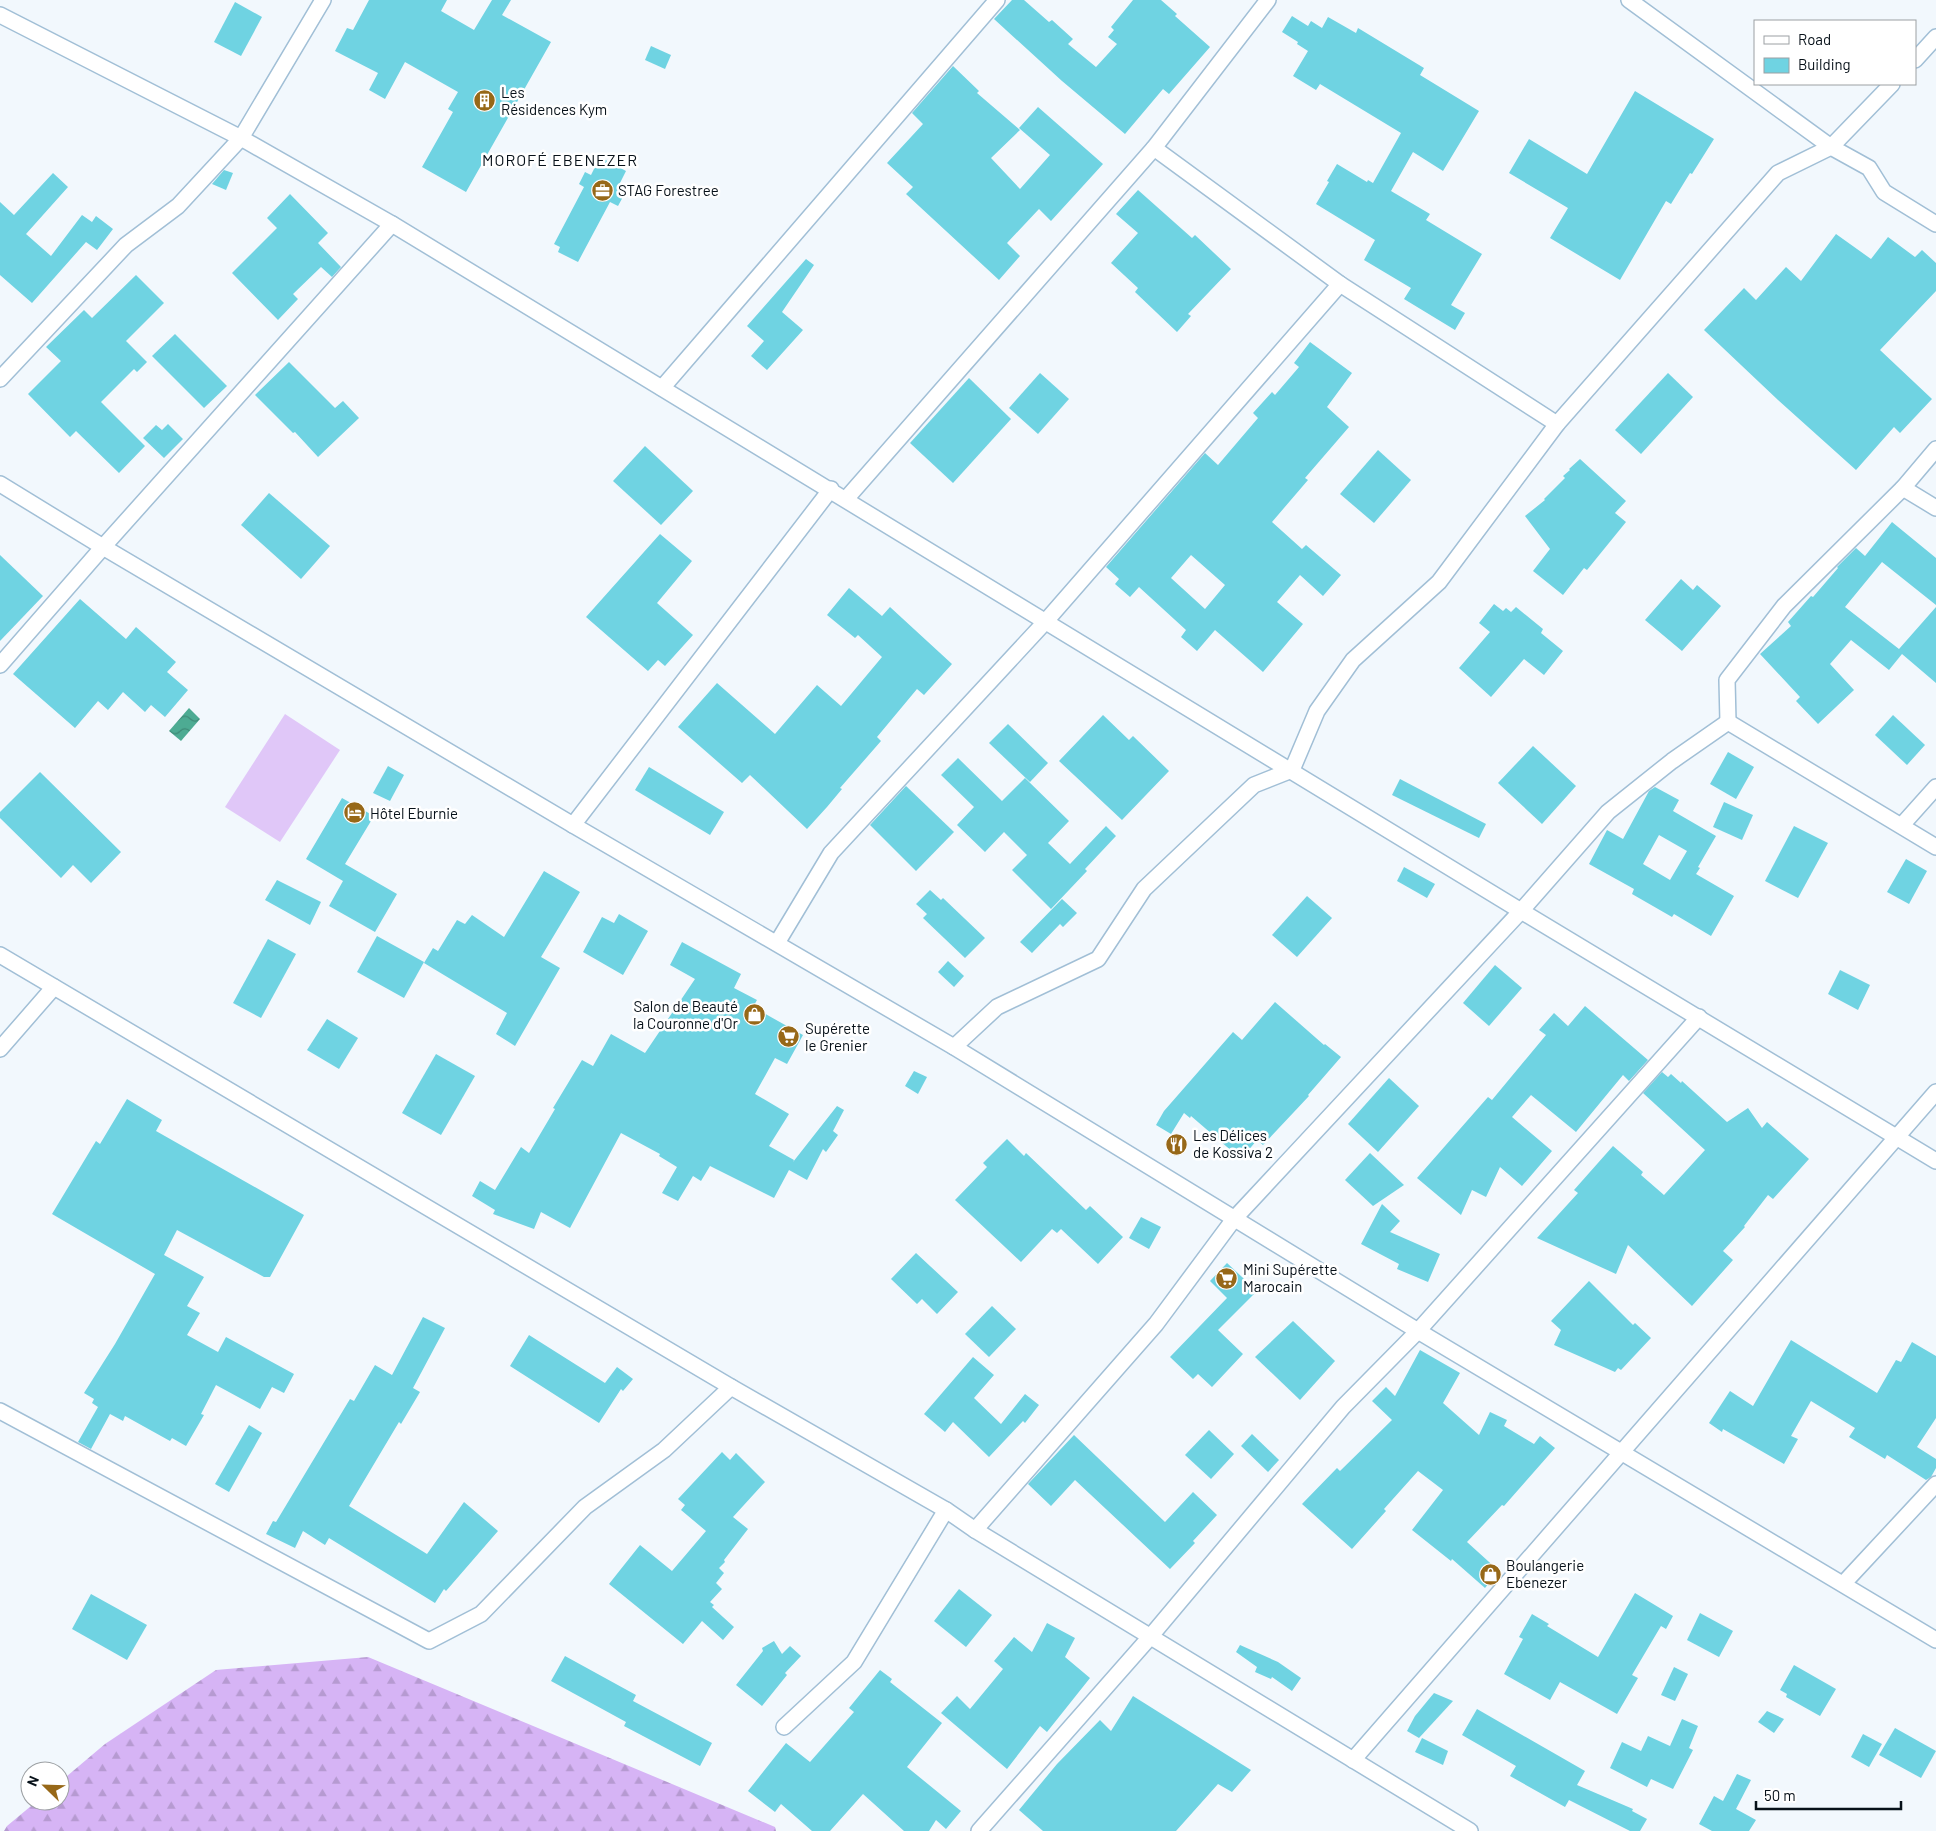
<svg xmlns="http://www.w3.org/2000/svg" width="1936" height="1831" viewBox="0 0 1936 1831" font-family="Barlow,sans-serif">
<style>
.grass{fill:#e0c7f8}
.forest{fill:url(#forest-firs)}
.water{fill:url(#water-waves)}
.building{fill:#6fd3e2;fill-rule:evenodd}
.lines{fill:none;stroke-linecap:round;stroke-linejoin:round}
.minor-casing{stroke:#a1bfd6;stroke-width:18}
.minor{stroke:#fff;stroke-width:15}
.labels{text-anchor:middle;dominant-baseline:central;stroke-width:5;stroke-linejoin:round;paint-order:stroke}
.poi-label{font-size:15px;fill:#071119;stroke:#fff;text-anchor:start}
.neighbourhood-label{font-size:16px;letter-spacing:1px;fill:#071119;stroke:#fff}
</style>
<defs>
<pattern id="forest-firs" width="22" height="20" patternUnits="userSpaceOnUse" patternTransform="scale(1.25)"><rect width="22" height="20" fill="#d6b4f5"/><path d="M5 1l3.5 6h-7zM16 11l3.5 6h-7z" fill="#b69ad1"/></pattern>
<pattern id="water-waves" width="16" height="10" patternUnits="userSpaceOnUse" patternTransform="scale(1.25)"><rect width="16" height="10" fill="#4dab93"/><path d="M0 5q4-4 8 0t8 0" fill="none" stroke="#3e8a77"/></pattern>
</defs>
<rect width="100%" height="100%" fill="#f2f8fd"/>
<polygon class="grass" points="285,714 340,750 280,842 225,807"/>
<polygon class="forest" points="368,1657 775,1827 776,1831 4,1831 7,1826 37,1801 60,1801 60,1782 105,1744 216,1670"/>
<polygon class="water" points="189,708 200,719 181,741 169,731"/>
<g class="building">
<polygon points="369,0 447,0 441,11 474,30 492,0 511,0 502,15 551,42 466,192 422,167 453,112 448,109 458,92 405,62 385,99 369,90 378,73 335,51 347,28 353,30"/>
<polygon points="1012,0 1024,0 1049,22 1052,20 1073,39 1068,44 1096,67 1117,44 1108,37 1114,30 1111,27 1133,0 1161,0 1177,14 1175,16 1210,47 1169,94 1163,89 1125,134 1062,81 994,19"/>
<polygon points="235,2 262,17 241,56 214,42"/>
<polygon points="1292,16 1308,26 1311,21 1322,28 1328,17 1356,33 1358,28 1424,68 1420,75 1479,111 1443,171 1413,152 1391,191 1430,214 1426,220 1482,254 1451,305 1465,313 1455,330 1404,299 1411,288 1364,260 1375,240 1316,204 1329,182 1327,181 1337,164 1367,182 1368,180 1373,183 1401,133 1320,84 1316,90 1293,76 1308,51 1297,44 1298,42 1282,32"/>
<polygon points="651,46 671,55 665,69 645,60"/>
<polygon points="953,66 979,91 977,93 1020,130 991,158 1020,189 1050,155 1019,128 1038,107 1103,164 1051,221 1039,209 1007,243 1020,256 999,280 906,194 913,187 887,163 923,124 912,113"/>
<polygon points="1635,91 1714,139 1692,174 1690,173 1671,204 1666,201 1620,280 1550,238 1568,208 1509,173 1529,139 1587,174"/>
<polygon points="600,157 626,171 617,189 625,193 618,206 610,202 578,262 558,252 560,247 554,244 584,187 579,184 585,172 591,175"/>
<polygon points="224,170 233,173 226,190 212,184"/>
<polygon points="53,173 68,187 26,234 51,256 82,215 92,222 96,216 113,229 97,250 86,242 32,303 0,275 0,202 14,215"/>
<polygon points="1138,190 1192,238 1195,235 1231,269 1188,314 1191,316 1177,332 1135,292 1138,288 1111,263 1138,233 1116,214"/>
<polygon points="290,194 328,233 318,243 341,267 332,277 321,267 293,294 298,299 278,320 232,273 277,228 267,218"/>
<polygon points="1836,234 1871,259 1888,237 1915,257 1922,250 1936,263 1936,291 1880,350 1932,399 1900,433 1894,427 1856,470 1778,400 1704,330 1744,288 1756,300 1786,267 1801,281"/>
<polygon points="806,259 814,265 782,312 803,330 767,370 751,356 764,341 747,326"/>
<polygon points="136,275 164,303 126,341 147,362 137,372 134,369 101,402 145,446 119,473 76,431 70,437 28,394 61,361 46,347 84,310 92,318"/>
<polygon points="175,334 227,386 204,408 152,356"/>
<path d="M1310,342L1352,373L1327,407L1349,427L1305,478L1308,480L1272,522L1302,549L1306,545L1341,575L1323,596L1300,575L1277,602L1303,624L1263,672L1215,630L1197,651L1181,637L1186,630L1139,587L1130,597L1115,584L1119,579L1106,567L1205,453L1218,465L1258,418L1253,413L1272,392L1275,395L1299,367L1294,363ZM1191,555L1225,585L1205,609L1171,578Z"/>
<polygon points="289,362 335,408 343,401 359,418 318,457 295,432 293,433 255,395"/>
<polygon points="1040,373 1069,399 1038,434 1009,408"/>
<polygon points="1668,373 1693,397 1641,454 1615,430"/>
<polygon points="969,378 1011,419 953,483 910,443"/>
<polygon points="168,424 183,439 164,458 143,438 156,425 162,430"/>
<polygon points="645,446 693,491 661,525 613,481"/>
<polygon points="1378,450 1411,480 1374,523 1340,494"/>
<polygon points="1580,459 1626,501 1615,513 1626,522 1587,570 1584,568 1563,595 1533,571 1550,549 1525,516 1545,500 1544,499 1565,478 1563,476 1570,470 1569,469"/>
<polygon points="269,493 330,546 301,579 241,525"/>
<polygon points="1892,522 1936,558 1936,605 1882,562 1845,607 1899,649 1936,607 1936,683 1902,654 1889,670 1851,640 1830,664 1854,690 1818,724 1796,701 1800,697 1760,654 1791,626 1788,622 1811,596 1813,597 1838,568 1837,567 1856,548 1865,556"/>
<polygon points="660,534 692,561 657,603 693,635 665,666 658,660 648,671 586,617"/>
<polygon points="0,555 43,596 0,641"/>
<polygon points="1681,579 1693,590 1697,585 1721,606 1682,651 1645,620"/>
<polygon points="849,588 882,616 890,607 952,664 924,695 917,689 877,737 881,741 840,788 842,789 827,807 807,829 750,775 742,783 678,727 717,683 775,734 817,685 841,706 882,657 858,635 855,638 827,615"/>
<polygon points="80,599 126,639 136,627 176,662 167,672 188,690 165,717 151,705 145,712 123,692 108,710 98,701 75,728 13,674"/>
<polygon points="1494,604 1503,611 1506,608 1511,612 1516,607 1543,629 1541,633 1563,651 1544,675 1524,659 1491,697 1459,668 1490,632 1479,623"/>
<polygon points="1103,715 1129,740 1133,736 1169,771 1122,820 1059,761"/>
<polygon points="1893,715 1925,745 1907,765 1875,735"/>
<polygon points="1008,724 1048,763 1030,782 989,743"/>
<polygon points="1533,746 1576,786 1542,824 1498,783"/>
<polygon points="1728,752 1754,767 1736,799 1710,784"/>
<polygon points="958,758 1002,801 1025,778 1069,821 1048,843 1070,864 1106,826 1116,836 1085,869 1087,871 1051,909 1012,870 1027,855 1004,832 985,852 957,825 974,807 941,775"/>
<polygon points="388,766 404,775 390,801 373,793"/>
<polygon points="649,767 724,812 710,835 635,790"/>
<polygon points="40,772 121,852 91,883 73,865 61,878 0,818 0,812"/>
<polygon points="1400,779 1486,824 1479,838 1392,795"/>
<polygon points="906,786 954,832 916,871 870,825"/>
<path d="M1655,787L1679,800L1673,811L1716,836L1698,867L1700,868L1696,874L1734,896L1711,936L1674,914L1672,917L1632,894L1634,889L1589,864L1607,830L1623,839L1649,791ZM1659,835L1687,851L1670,880L1643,864Z"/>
<polygon points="342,798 374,816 345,864 397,894 375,932 329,906 343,881 306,859"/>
<polygon points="1724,802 1753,815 1742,840 1713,827"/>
<polygon points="1794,826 1828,843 1798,898 1765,881"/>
<polygon points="1906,859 1927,871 1909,904 1887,892"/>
<polygon points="1404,867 1435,884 1427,898 1397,881"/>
<polygon points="544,871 580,892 541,957 560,968 515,1046 496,1034 507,1013 424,963 433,948 438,951 457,920 465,924 472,915 504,937"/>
<polygon points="277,880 321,902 310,925 265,900"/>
<polygon points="930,890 941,900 943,898 985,938 965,958 923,918 927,914 916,904"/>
<polygon points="1307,896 1332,918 1297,957 1272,935"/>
<polygon points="1062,899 1077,913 1063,927 1060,924 1032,953 1020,942"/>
<polygon points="619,914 648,931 623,975 583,952 602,917 614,923"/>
<polygon points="377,936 424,962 404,998 357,972"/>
<polygon points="268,939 296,954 261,1018 233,1003"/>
<polygon points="682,942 741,974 734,988 757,1000 753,1007 803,1035 787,1064 775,1058 755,1094 789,1114 769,1146 794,1160 793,1162 837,1106 844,1110 833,1131 838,1135 826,1152 823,1149 807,1180 789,1170 774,1198 710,1166 701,1181 693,1176 678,1201 662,1193 677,1167 659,1156 660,1154 621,1133 570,1228 541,1212 534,1229 493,1214 495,1210 472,1196 480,1181 495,1190 521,1147 529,1153 555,1109 553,1108 582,1060 593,1066 611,1034 645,1053 695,979 670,965"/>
<polygon points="948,961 964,976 954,987 938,972"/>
<polygon points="1495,965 1522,988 1489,1026 1463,1003"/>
<polygon points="1840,970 1870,985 1858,1010 1828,994"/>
<polygon points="1275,1002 1324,1045 1325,1044 1341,1057 1308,1095 1309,1096 1263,1145 1257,1140 1241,1159 1191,1116 1190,1118 1184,1113 1171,1134 1156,1125 1164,1111 1233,1032 1242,1040"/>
<polygon points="1585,1006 1648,1060 1629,1081 1623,1075 1576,1132 1531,1095 1512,1117 1552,1151 1522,1186 1500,1167 1486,1197 1472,1190 1461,1215 1417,1178 1488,1097 1492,1100 1546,1035 1539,1030 1554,1013 1568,1026"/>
<polygon points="327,1019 358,1038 339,1069 307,1050"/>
<polygon points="436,1054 475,1076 441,1135 402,1113"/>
<polygon points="914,1071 927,1077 918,1094 905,1086"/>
<polygon points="1662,1072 1668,1077 1671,1074 1681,1083 1682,1081 1727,1122 1748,1108 1762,1128 1767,1122 1809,1159 1773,1199 1768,1195 1744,1226 1745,1227 1723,1251 1733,1260 1692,1306 1628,1245 1616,1274 1537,1238 1578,1193 1574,1190 1613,1146 1643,1172 1641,1175 1664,1195 1705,1150 1643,1093"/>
<polygon points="1389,1078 1419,1106 1378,1152 1348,1124"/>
<polygon points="127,1099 162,1120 156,1131 304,1215 270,1277 264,1277 177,1230 164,1255 204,1277 187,1306 200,1313 187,1335 218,1352 226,1337 294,1374 284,1393 272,1387 260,1409 216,1385 201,1414 204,1415 186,1446 172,1438 170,1441 125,1416 123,1421 110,1414 91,1449 78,1442 98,1407 92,1403 94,1399 84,1393 115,1344 155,1274 52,1214 96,1141 100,1144"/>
<polygon points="1007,1139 1024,1156 1026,1153 1086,1210 1090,1206 1123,1237 1098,1264 1061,1229 1057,1233 1052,1229 1021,1262 955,1200 987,1167 983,1163"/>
<polygon points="1370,1153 1404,1185 1373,1206 1345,1180"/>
<polygon points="1382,1204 1400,1221 1390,1232 1440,1254 1428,1282 1397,1269 1399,1264 1361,1244"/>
<polygon points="1141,1217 1161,1227 1149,1249 1129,1238"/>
<polygon points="916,1253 958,1292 937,1314 922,1299 917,1304 891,1279"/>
<polygon points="1227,1263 1257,1291 1218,1330 1243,1354 1212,1387 1198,1374 1193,1379 1170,1357 1227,1298 1210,1281"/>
<polygon points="1589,1281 1633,1325 1635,1323 1651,1338 1621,1370 1618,1368 1615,1372 1554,1345 1561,1330 1551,1321"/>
<polygon points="992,1306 1016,1329 989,1357 965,1334"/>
<polygon points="423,1317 445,1328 413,1388 420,1392 401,1424 399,1422 349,1506 427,1554 464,1502 498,1531 446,1591 444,1589 435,1603 329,1538 325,1545 303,1531 295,1548 266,1534 273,1521 276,1522 350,1399 354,1401 375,1365 392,1375"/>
<polygon points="1293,1321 1335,1361 1300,1400 1255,1357"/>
<polygon points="529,1335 605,1383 617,1367 633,1379 623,1391 621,1389 599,1423 510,1366"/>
<polygon points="1791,1340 1877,1393 1896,1360 1901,1362 1912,1342 1936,1356 1936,1418 1917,1447 1936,1459 1936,1468 1931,1477 1926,1480 1887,1455 1885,1459 1849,1437 1855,1428 1811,1401 1791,1436 1798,1439 1784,1464 1723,1429 1722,1432 1709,1423 1730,1391 1753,1406"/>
<polygon points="1420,1350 1460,1373 1443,1403 1479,1435 1490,1412 1507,1420 1504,1426 1534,1444 1540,1436 1555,1448 1504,1506 1502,1505 1467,1542 1499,1571 1485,1588 1452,1559 1451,1561 1412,1530 1443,1490 1418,1471 1384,1509 1386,1511 1352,1549 1302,1504 1337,1468 1340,1471 1392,1420 1372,1401 1386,1387 1395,1396"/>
<polygon points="973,1357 994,1375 974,1398 1001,1424 1025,1394 1039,1405 1025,1423 1023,1421 989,1457 953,1422 945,1432 924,1414"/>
<polygon points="249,1425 262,1433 229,1492 215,1484"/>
<polygon points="1209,1430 1234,1454 1211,1479 1185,1455"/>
<polygon points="1252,1434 1279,1460 1268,1472 1241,1446"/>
<polygon points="1074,1435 1165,1522 1193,1492 1217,1515 1193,1541 1195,1543 1170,1569 1075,1480 1051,1506 1028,1484"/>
<polygon points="722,1452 730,1460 736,1453 765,1482 733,1517 748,1529 724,1560 725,1562 719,1568 724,1573 716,1583 722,1589 710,1602 714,1605 712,1607 734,1627 723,1640 702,1621 683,1644 609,1584 640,1545 672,1571 706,1531 681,1510 685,1505 678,1499"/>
<polygon points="959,1589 992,1615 966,1647 934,1621"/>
<polygon points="1635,1593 1673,1616 1666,1629 1661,1626 1632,1675 1638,1678 1617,1714 1560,1682 1550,1700 1504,1674 1523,1639 1519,1637 1532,1614 1549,1624 1547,1626 1598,1657"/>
<polygon points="91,1594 147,1625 127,1660 72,1629"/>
<polygon points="1700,1613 1733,1631 1719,1657 1687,1640"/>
<polygon points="1047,1623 1075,1638 1065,1657 1090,1678 1047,1732 1040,1726 1007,1769 941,1713 957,1696 970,1709 1003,1669 994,1661 1014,1637 1032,1652"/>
<polygon points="774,1641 782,1654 790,1646 801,1656 785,1673 787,1675 762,1706 736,1685 763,1651 762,1648"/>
<polygon points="1240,1645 1278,1662 1301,1678 1292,1691 1272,1677 1271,1679 1255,1672 1257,1667 1236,1652"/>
<polygon points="565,1656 636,1695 633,1701 712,1743 700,1766 624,1726 626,1722 551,1681"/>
<polygon points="1794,1665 1836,1689 1820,1716 1786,1697 1787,1694 1780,1690"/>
<polygon points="1674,1667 1688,1674 1675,1701 1661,1695"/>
<polygon points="880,1670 892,1679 890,1682 942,1723 907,1767 961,1811 946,1829 936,1820 929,1831 904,1831 863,1794 830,1831 812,1831 781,1804 775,1812 748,1791 786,1743 810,1762 854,1712 849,1708"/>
<polygon points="1434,1693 1453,1701 1419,1738 1407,1731 1415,1716"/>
<polygon points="1133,1696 1251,1770 1232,1792 1218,1784 1176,1831 1043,1831 1019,1810 1057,1764 1100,1720 1111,1731"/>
<polygon points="1477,1709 1585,1771 1577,1785 1633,1809 1632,1811 1647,1819 1640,1831 1630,1831 1569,1800 1565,1807 1510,1776 1516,1766 1462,1735"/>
<polygon points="1767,1711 1784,1719 1774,1733 1758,1722"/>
<polygon points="1682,1719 1698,1726 1689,1748 1693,1750 1673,1789 1651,1779 1647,1787 1610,1768 1622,1742 1641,1751 1648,1736 1670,1746"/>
<polygon points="1895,1728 1936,1751 1921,1778 1879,1755"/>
<polygon points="1863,1734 1882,1744 1869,1767 1851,1757"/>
<polygon points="1422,1738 1448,1751 1443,1765 1415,1752"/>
<polygon points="1737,1774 1751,1780 1736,1809 1756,1820 1749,1831 1712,1831 1699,1824 1714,1796 1723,1801"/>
</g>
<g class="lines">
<defs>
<g id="minor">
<polyline points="1629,0 1831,147 1869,168 1884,192 1936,224"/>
<polyline points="0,15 241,138 392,224 1521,911 1936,1161"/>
<polyline points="1915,60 1936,37"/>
<polyline points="1154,148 1340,284 1557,424"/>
<polyline points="0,379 126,245 178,206 241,138 323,0"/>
<polyline points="662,388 997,0"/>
<polyline points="0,484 103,547 573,825 954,1047 1418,1331 1936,1640"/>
<polyline points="1903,488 1936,508"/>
<polyline points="846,499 1154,148 1268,0"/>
<polyline points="0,665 103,547 392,224"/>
<polyline points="1728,722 1727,680 1784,606 1903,488 1936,449"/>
<polyline points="1728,722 1936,847"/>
<polyline points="573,825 831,489"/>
<polyline points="1902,825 1936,787"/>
<polyline points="777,943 831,853 1046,621 1340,284"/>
<polyline points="0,955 731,1387 946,1510 975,1530 1470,1831"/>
<polyline points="954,1047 997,1007 1098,959 1144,889 1254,785 1292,770 1317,711 1353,660 1439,582 1557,424 1778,173 1831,147 1892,84"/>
<polyline points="0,1049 54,987"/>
<polyline points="0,1411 429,1641 481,1614 585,1507 664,1450 731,1387"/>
<polyline points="975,1530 1156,1324 1234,1219 1521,911 1608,812 1672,761 1728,722"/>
<polyline points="1843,1584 1936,1484"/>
<polyline points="784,1727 854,1662 946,1510"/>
<polyline points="1353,1760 1936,1092"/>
<polyline points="979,1831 1150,1637 1343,1407 1418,1331 1699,1017"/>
</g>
</defs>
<use href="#minor" class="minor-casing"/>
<use href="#minor" class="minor"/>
</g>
<defs>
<symbol id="building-disc" viewBox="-11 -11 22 22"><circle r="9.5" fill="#976818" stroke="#fff"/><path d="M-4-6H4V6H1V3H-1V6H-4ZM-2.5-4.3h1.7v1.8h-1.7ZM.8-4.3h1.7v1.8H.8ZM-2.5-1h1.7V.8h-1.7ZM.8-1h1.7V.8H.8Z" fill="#fff"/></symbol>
<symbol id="office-disc" viewBox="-11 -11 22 22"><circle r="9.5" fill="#976818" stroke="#fff"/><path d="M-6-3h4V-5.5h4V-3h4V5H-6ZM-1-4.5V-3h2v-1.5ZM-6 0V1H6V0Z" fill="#fff"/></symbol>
<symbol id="hotel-disc" viewBox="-11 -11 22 22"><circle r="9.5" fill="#976818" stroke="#fff"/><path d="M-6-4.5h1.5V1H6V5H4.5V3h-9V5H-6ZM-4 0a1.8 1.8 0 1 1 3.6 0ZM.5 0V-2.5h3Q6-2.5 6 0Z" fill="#fff"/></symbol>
<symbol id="shop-disc" viewBox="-11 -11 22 22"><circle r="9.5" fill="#976818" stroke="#fff"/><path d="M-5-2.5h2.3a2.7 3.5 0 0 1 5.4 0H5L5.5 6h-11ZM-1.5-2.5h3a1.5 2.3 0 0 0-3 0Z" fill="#fff"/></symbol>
<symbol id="supermarket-disc" viewBox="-11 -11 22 22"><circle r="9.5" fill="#976818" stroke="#fff"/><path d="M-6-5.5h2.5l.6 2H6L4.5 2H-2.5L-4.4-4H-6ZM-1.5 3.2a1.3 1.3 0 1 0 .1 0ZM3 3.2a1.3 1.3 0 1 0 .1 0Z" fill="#fff"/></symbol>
<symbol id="restaurant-disc" viewBox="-11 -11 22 22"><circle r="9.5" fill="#976818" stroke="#fff"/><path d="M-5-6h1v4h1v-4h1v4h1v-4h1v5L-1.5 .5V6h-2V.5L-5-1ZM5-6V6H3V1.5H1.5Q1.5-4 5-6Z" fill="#fff"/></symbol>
</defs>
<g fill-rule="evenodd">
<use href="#building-disc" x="472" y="88" width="25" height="25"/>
<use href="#office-disc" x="590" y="178" width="25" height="25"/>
<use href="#hotel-disc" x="342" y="800" width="25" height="25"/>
<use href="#shop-disc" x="742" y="1002" width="25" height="25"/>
<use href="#supermarket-disc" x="776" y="1024" width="25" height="25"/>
<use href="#restaurant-disc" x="1164" y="1132" width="25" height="25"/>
<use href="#supermarket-disc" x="1214" y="1266" width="25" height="25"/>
<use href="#shop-disc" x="1478" y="1562" width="25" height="25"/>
</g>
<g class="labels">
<g class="poi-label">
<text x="501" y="92">Les<tspan x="501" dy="17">Résidences Kym</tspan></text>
<text x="618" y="190">STAG Forestree</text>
<text x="370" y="813">Hôtel Eburnie</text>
<text x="738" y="1006" text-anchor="end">Salon de Beauté<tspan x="738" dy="17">la Couronne d'Or</tspan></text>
<text x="805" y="1028">Supérette<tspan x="805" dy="17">le Grenier</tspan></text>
<text x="1193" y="1135">Les Délices<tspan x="1193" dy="17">de Kossiva 2</tspan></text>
<text x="1243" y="1269">Mini Supérette<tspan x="1243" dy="17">Marocain</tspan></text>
<text x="1506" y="1565">Boulangerie<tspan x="1506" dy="17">Ebenezer</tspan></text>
</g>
<g class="neighbourhood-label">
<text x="560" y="159">MOROFÉ EBENEZER</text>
</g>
</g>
<rect x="1754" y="20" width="162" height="65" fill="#ffffff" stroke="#9ca0a3"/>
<rect x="1764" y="36" width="25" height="8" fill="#ffffff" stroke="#9ca0a3"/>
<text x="1798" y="45" font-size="15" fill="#071119">Road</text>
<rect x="1764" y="58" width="25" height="15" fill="#6fd3e2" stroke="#9ca0a3"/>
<text x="1798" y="70" font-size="15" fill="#071119">Building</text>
<g transform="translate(45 1786) rotate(293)"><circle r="24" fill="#ffffff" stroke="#9ca0a3"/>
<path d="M0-4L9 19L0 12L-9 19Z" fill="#976818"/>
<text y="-8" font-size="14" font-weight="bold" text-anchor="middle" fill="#071119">N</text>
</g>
<path d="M1756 1801v8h145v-8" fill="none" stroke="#071119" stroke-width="2.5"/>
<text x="1764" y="1801" font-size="15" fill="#071119" stroke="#ffffff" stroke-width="4" paint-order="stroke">50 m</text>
</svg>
